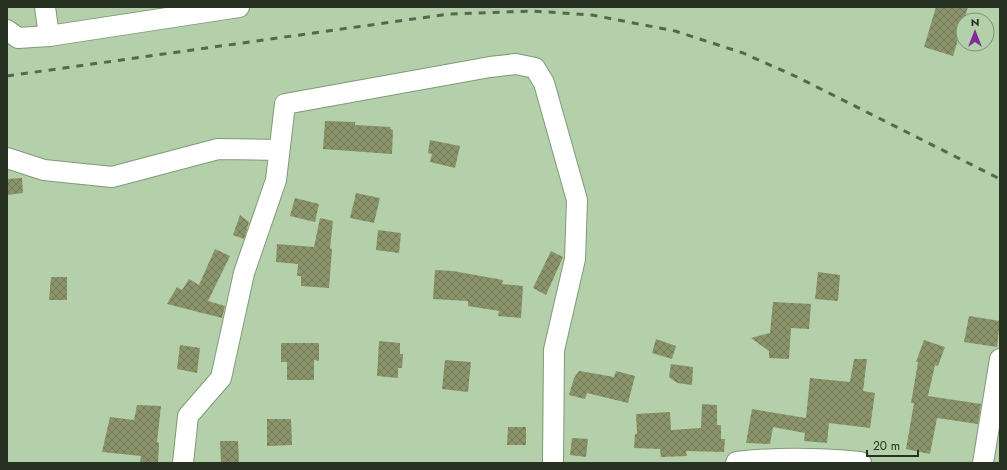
<svg xmlns="http://www.w3.org/2000/svg" width="1007" height="470" viewBox="0 0 1007 470" font-family="Jost,sans-serif">
<style>
.building{fill:url(#building-cross-hatch)}
.lines{fill:none;stroke-linecap:round;stroke-linejoin:round}
.minor-casing{stroke:#7f9a76;stroke-width:22}
.secondary-casing{stroke:#7f9a76;stroke-width:24}
.minor{stroke:#fff;stroke-width:20}
.secondary{stroke:#fff;stroke-width:22}
.rail{stroke:#566650;stroke-width:3;stroke-dasharray:7 7;stroke-linecap:butt}
</style>
<defs>
<pattern id="building-cross-hatch" width="8" height="8" patternUnits="userSpaceOnUse"><rect width="8" height="8" fill="#8a9369"/><path d="M0 0l8 8M0 8l8-8" fill="none" stroke="#717956"/></pattern>
</defs>
<rect width="100%" height="100%" fill="#b4d0aa"/>
<g class="building">
<polygon points="936,7 968,7 953,56 924,47"/>
<polygon points="325,121 355,122 355,125 391,127 390,129 393,130 392,154 323,149"/>
<polygon points="430,140 460,146 455,168 430,162 432,154 428,153"/>
<polygon points="22,178 23,193 7,195 7,179"/>
<polygon points="356,193 380,198 374,223 350,218"/>
<polygon points="295,198 319,204 315,222 290,216"/>
<polygon points="240,215 249,222 244,239 233,235"/>
<polygon points="320,218 333,221 330,248 332,249 329,288 301,286 301,276 297,276 298,264 276,262 277,244 314,247"/>
<polygon points="378,230 401,233 399,253 376,250"/>
<polygon points="215,249 230,256 208,301 225,306 222,318 167,304 177,287 182,290 189,279 199,285"/>
<polygon points="551,251 563,257 546,295 533,288"/>
<polygon points="435,270 453,271 503,280 502,284 523,286 521,318 498,316 499,311 468,306 468,301 433,299"/>
<polygon points="818,272 840,275 838,301 815,299"/>
<polygon points="51,277 67,277 67,300 49,300"/>
<polygon points="773,302 811,304 809,329 791,328 789,359 769,358 769,351 751,338 770,333"/>
<polygon points="969,316 1000,321 997,347 964,342"/>
<polygon points="656,339 676,346 672,359 652,353"/>
<polygon points="924,340 945,347 938,366 935,365 928,396 981,404 978,424 937,418 930,454 906,449 914,403 911,403 918,362 916,362"/>
<polygon points="379,341 400,343 400,354 403,354 402,368 398,368 398,378 377,376"/>
<polygon points="281,343 319,343 319,361 314,360 314,380 287,380 287,362 281,362"/>
<polygon points="180,345 200,348 197,373 177,369"/>
<polygon points="854,359 867,359 863,391 875,393 870,428 829,423 827,443 804,441 805,433 773,427 770,444 746,443 752,409 806,418 810,378 850,382"/>
<polygon points="445,360 471,362 468,392 442,389"/>
<polygon points="671,364 693,367 692,385 677,383 669,377"/>
<polygon points="580,371 614,377 616,371 635,376 628,403 587,393 585,399 569,395 574,378 578,372"/>
<polygon points="702,404 717,405 717,425 721,425 721,439 725,439 724,452 686,451 687,456 661,457 660,449 634,448 635,434 637,434 636,414 670,412 671,430 701,428"/>
<polygon points="137,405 161,406 157,442 159,443 158,463 140,463 141,456 102,452 110,417 134,420"/>
<polygon points="267,419 291,419 292,445 267,446"/>
<polygon points="508,427 526,427 526,445 507,445"/>
<polygon points="572,438 588,439 586,457 570,455"/>
<polygon points="220,441 238,441 239,463 221,463"/>
</g>
<g class="lines">
<defs>
<g id="minor">
<polyline points="45,7 49,36"/>
<polyline points="7,30 18,38 49,36 239,7"/>
<polyline points="7,158 44,170 112,177 218,149 279,150"/>
<polyline points="183,463 188,416 221,378 244,273 276,180 285,104 490,67 516,64 535,68 544,83 577,200 575,259 554,350 553,463"/>
<polyline points="983,463 1000,359"/>
</g>
<path id="secondary" d="M737,463C779,458 818,459 860,463"/>
</defs>
<use href="#minor" class="minor-casing"/>
<use href="#secondary" class="secondary-casing"/>
<use href="#minor" class="minor"/>
<use href="#secondary" class="secondary"/>
<polyline class="rail" points="7,76 449,14 532,11 592,15 675,31 743,53 797,77 1000,179"/>
</g>
<rect width="1007" height="470" fill="none" stroke="#263122" stroke-width="16"/>
<g transform="translate(975 32)"><circle r="19" fill="#b4d0aa" stroke="#7b9074"/>
<path d="M0-3L7 15L0 10L-7 15Z" fill="#812b99"/>
<text y="-6" font-size="11" font-weight="bold" text-anchor="middle" fill="#263122">N</text>
</g>
<path d="M867 450v6h51v-6" fill="none" stroke="#263122" stroke-width="2"/>
<text x="873" y="450" font-size="12" fill="#263122" stroke="#b4d0aa" stroke-width="3" paint-order="stroke">20 m</text>
</svg>
